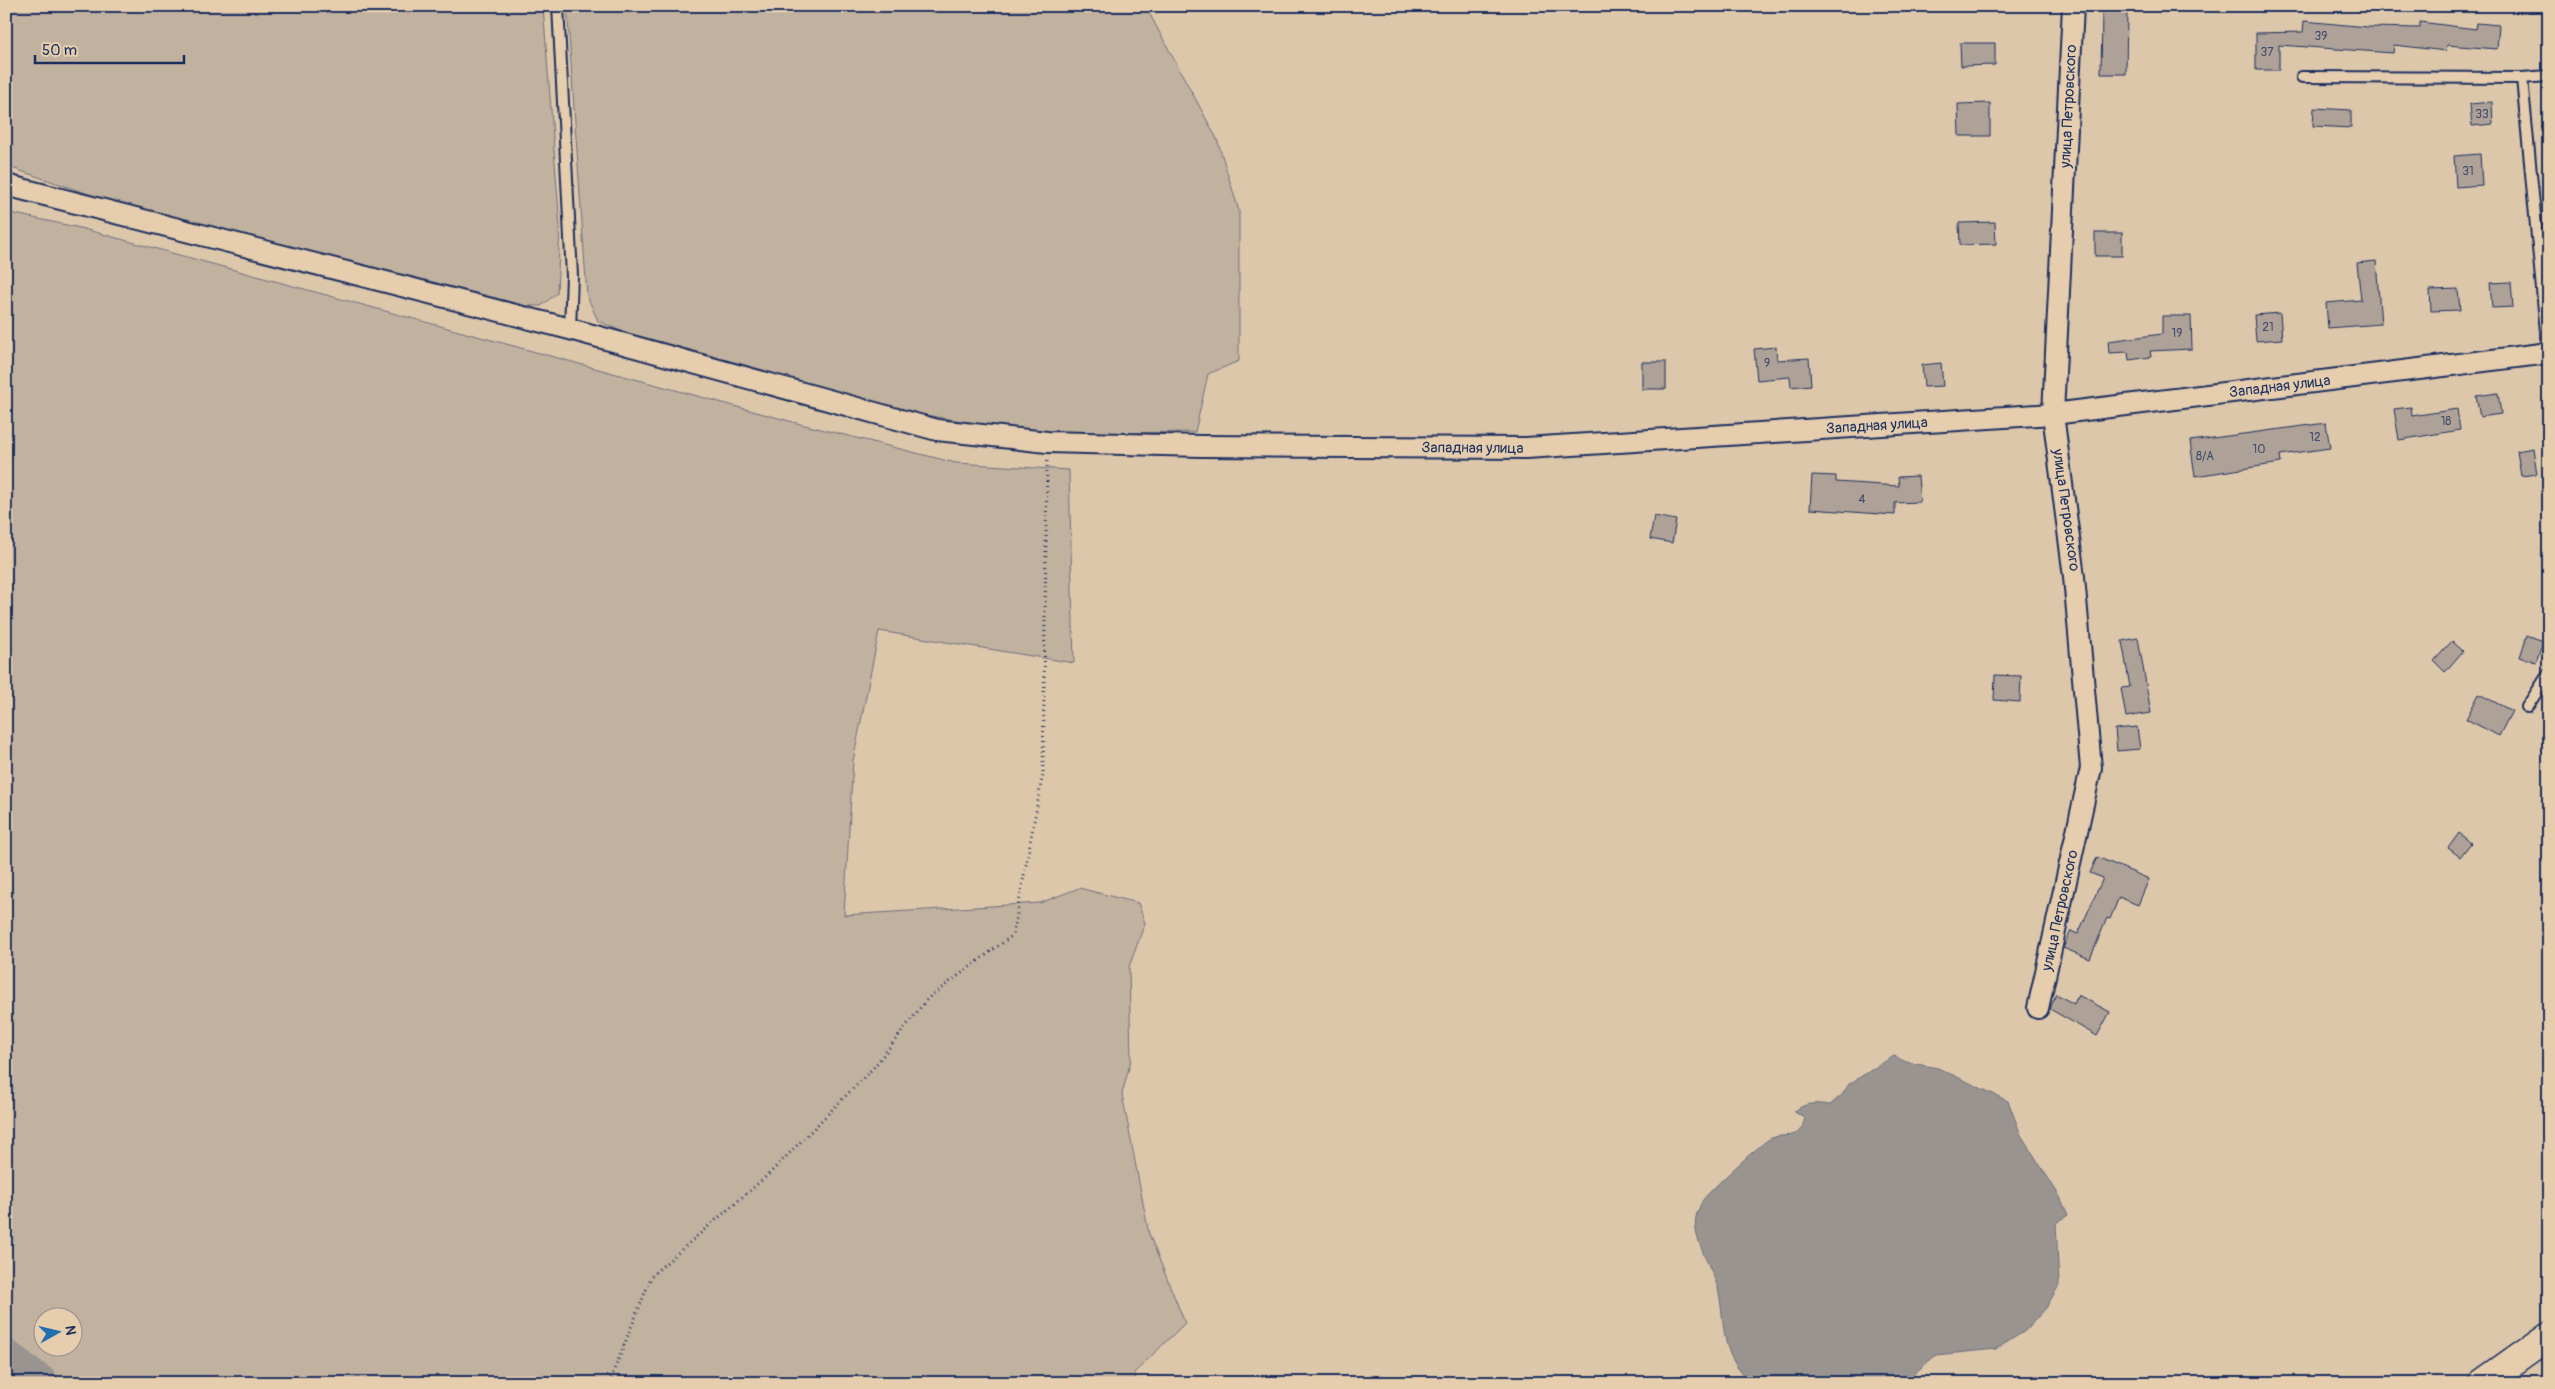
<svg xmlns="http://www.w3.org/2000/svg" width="2555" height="1389" viewBox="0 0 2555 1389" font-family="Pangolin,sans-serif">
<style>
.green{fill:#c1b19f;stroke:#6e707e;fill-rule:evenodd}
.water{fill:#9a9491;stroke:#676c7d}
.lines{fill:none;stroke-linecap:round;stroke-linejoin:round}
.river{stroke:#9a9491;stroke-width:35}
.building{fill:#aea197;stroke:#1b2f5e}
.service-casing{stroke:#1b2f5e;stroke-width:14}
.minor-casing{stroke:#1b2f5e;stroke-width:24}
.trunk-casing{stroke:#1b2f5e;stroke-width:31}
.path{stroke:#1b2f5e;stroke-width:3;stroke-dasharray:1 4;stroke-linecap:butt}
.service{stroke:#e5cdae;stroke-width:10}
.minor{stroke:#e5cdae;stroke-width:20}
.trunk{stroke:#e5cdae;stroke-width:28}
.labels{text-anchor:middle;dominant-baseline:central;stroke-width:4;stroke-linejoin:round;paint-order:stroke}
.number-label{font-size:12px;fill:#404c6c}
.street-label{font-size:15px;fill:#1b2f5e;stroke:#e5cdae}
</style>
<rect width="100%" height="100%" fill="#ddc7ab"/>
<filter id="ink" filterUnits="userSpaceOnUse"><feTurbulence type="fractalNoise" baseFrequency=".02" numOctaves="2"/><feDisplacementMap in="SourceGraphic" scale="10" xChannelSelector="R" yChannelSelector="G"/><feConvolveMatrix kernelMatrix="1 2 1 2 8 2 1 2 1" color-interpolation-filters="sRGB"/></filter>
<g filter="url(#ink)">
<g class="green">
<polygon points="6,6 543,6 560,227 557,293 541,306 491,306 139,211 6,166"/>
<polygon points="567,6 1149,6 1148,11 1217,139 1239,211 1239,361 1208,374 1195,432 1040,434 925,415 644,341 598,321 587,296"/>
<path d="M6,212L80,228L793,422L956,463L1069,470L1074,663L879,631L853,761L844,915L1040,903L1079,888L1138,903L1145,923L1129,967L1131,1060L1122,1094L1149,1234L1185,1323L1134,1373L1137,1383H6ZM42,1316H72V1346H42Z"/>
</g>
<path class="water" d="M1894,1056L1906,1062L1938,1068L2008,1101L2021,1135L2060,1197L2068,1215L2056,1223L2059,1285L2046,1308L2025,1331L1996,1349L1936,1355L1903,1383H1751C1720,1353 1726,1332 1719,1293C1715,1271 1691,1239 1696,1217C1697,1212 1701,1204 1703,1200C1710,1190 1758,1146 1768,1140C1784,1130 1800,1145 1805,1117L1794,1112C1805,1102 1815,1103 1830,1105L1842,1095L1849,1084Z"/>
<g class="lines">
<polyline class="river" points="6,1357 41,1383"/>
</g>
<g class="building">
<polygon points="2102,11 2127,11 2126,74 2101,74"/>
<polygon points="2304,21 2367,27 2420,28 2420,22 2476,29 2477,23 2499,25 2497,49 2447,45 2446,51 2394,45 2393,53 2279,45 2279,70 2256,70 2256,33 2303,32"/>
<polygon points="1960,43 1995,43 1995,65 1961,66"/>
<polygon points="2492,102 2493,124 2472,126 2470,104"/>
<polygon points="1990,103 1990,136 1959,136 1958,104"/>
<polygon points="2314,108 2351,110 2351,128 2313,126"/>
<polygon points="2480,154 2482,185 2456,187 2454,156"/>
<polygon points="1995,222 1996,244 1960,245 1959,223"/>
<rect x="2095" y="233" width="27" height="23"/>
<polygon points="2376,261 2381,324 2328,328 2326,303 2361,300 2357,263"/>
<polygon points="2511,282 2513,307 2492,308 2490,283"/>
<polygon points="2458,289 2460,310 2431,311 2430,290"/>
<polygon points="2280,313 2282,339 2256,341 2254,315"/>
<polygon points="2162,316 2191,316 2192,349 2150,351 2151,357 2129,360 2128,352 2109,353 2108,341 2162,334"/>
<polygon points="1776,347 1777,360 1809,358 1811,385 1791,387 1790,377 1757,380 1754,349"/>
<rect x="1642" y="362" width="24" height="27"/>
<polygon points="1941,363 1943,386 1924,387 1922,365"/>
<polygon points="2498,393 2501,414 2480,417 2476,396"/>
<polygon points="2411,407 2412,416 2457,409 2460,430 2399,440 2394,409"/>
<polygon points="2326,423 2330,448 2280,455 2281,463 2195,476 2190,441"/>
<polygon points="2533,448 2537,474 2521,476 2517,451"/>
<polygon points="1812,475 1836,476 1836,482 1899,486 1898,477 1918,476 1920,502 1895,503 1895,515 1810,509"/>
<polygon points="1654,516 1676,520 1672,543 1650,539"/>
<polygon points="2527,635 2543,641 2536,662 2520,657"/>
<polygon points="2138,638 2151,713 2126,717 2121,688 2130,687 2122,641"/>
<polygon points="2452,641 2463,651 2445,672 2434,661"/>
<polygon points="1995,675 2021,676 2020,702 1994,700"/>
<polygon points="2479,694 2512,711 2499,736 2466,719"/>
<polygon points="2137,727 2140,749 2117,751 2115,729"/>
<polygon points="2459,833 2471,843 2460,857 2448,848"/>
<polygon points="2097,857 2149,879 2138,905 2119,897 2110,919 2107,918 2090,959 2063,948 2071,931 2078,934 2103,878 2090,873"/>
<polygon points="2056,994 2074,1004 2078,995 2110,1012 2097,1036 2050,1009"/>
</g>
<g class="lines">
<defs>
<g id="service">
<polyline points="558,6 572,276 570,329"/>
<polyline points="2302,77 2522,78 2549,76"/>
<polyline points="2522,78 2548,353"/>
<polyline points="2527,707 2549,673"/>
</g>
<g id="minor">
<path id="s1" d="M6,185L570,329L937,430L1047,442L1201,446L1526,448L2053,414L2549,353"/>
<path id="s2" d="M2038,1008L2091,768L2074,577L2053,414L2073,6"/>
</g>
<polyline id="trunk" points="2483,1383 2549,1336"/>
</defs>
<use href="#service" class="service-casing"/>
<use href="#minor" class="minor-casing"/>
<use href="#trunk" class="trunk-casing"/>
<polyline class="path" points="609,1383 652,1275 768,1175 874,1067 928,998 1013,935 1043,773 1047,460"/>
<use href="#service" class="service"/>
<use href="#minor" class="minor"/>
<use href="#trunk" class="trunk"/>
</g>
</g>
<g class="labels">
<g class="number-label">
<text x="2321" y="36">39</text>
<text x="2267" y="52">37</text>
<text x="2482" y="114">33</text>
<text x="2468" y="171">31</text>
<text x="2268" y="327">21</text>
<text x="2177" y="333">19</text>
<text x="1767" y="363">9</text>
<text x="2446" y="421">18</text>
<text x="2315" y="437">12</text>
<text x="2259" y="449">10</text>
<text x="2205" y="456">8/А</text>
<text x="1862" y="499">4</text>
</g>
<g class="street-label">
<text stroke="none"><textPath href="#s2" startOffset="910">улица Петровского</textPath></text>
<text stroke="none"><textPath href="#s1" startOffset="2309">Западная улица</textPath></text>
<text stroke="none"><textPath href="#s1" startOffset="1904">Западная улица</textPath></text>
<text stroke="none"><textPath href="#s1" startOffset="1499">Западная улица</textPath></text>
<text transform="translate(2066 510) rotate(82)">улица Петровского</text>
<text stroke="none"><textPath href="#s2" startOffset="100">улица Петровского</textPath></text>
</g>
</g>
<rect width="2555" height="1389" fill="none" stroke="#e5cdae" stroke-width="25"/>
<rect x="12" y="12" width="2530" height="1364" fill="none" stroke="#1b2f5e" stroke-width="2" filter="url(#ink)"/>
<g transform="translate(58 1332) rotate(82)"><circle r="24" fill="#e5cdae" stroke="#948e8e"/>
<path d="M0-4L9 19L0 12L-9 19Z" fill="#1f6fb2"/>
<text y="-8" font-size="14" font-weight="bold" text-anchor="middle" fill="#1b2f5e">N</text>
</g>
<path d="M35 55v8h149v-8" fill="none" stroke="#1b2f5e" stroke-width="2.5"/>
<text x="42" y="55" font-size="15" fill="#1b2f5e" stroke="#e5cdae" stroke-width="4" paint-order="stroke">50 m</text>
</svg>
